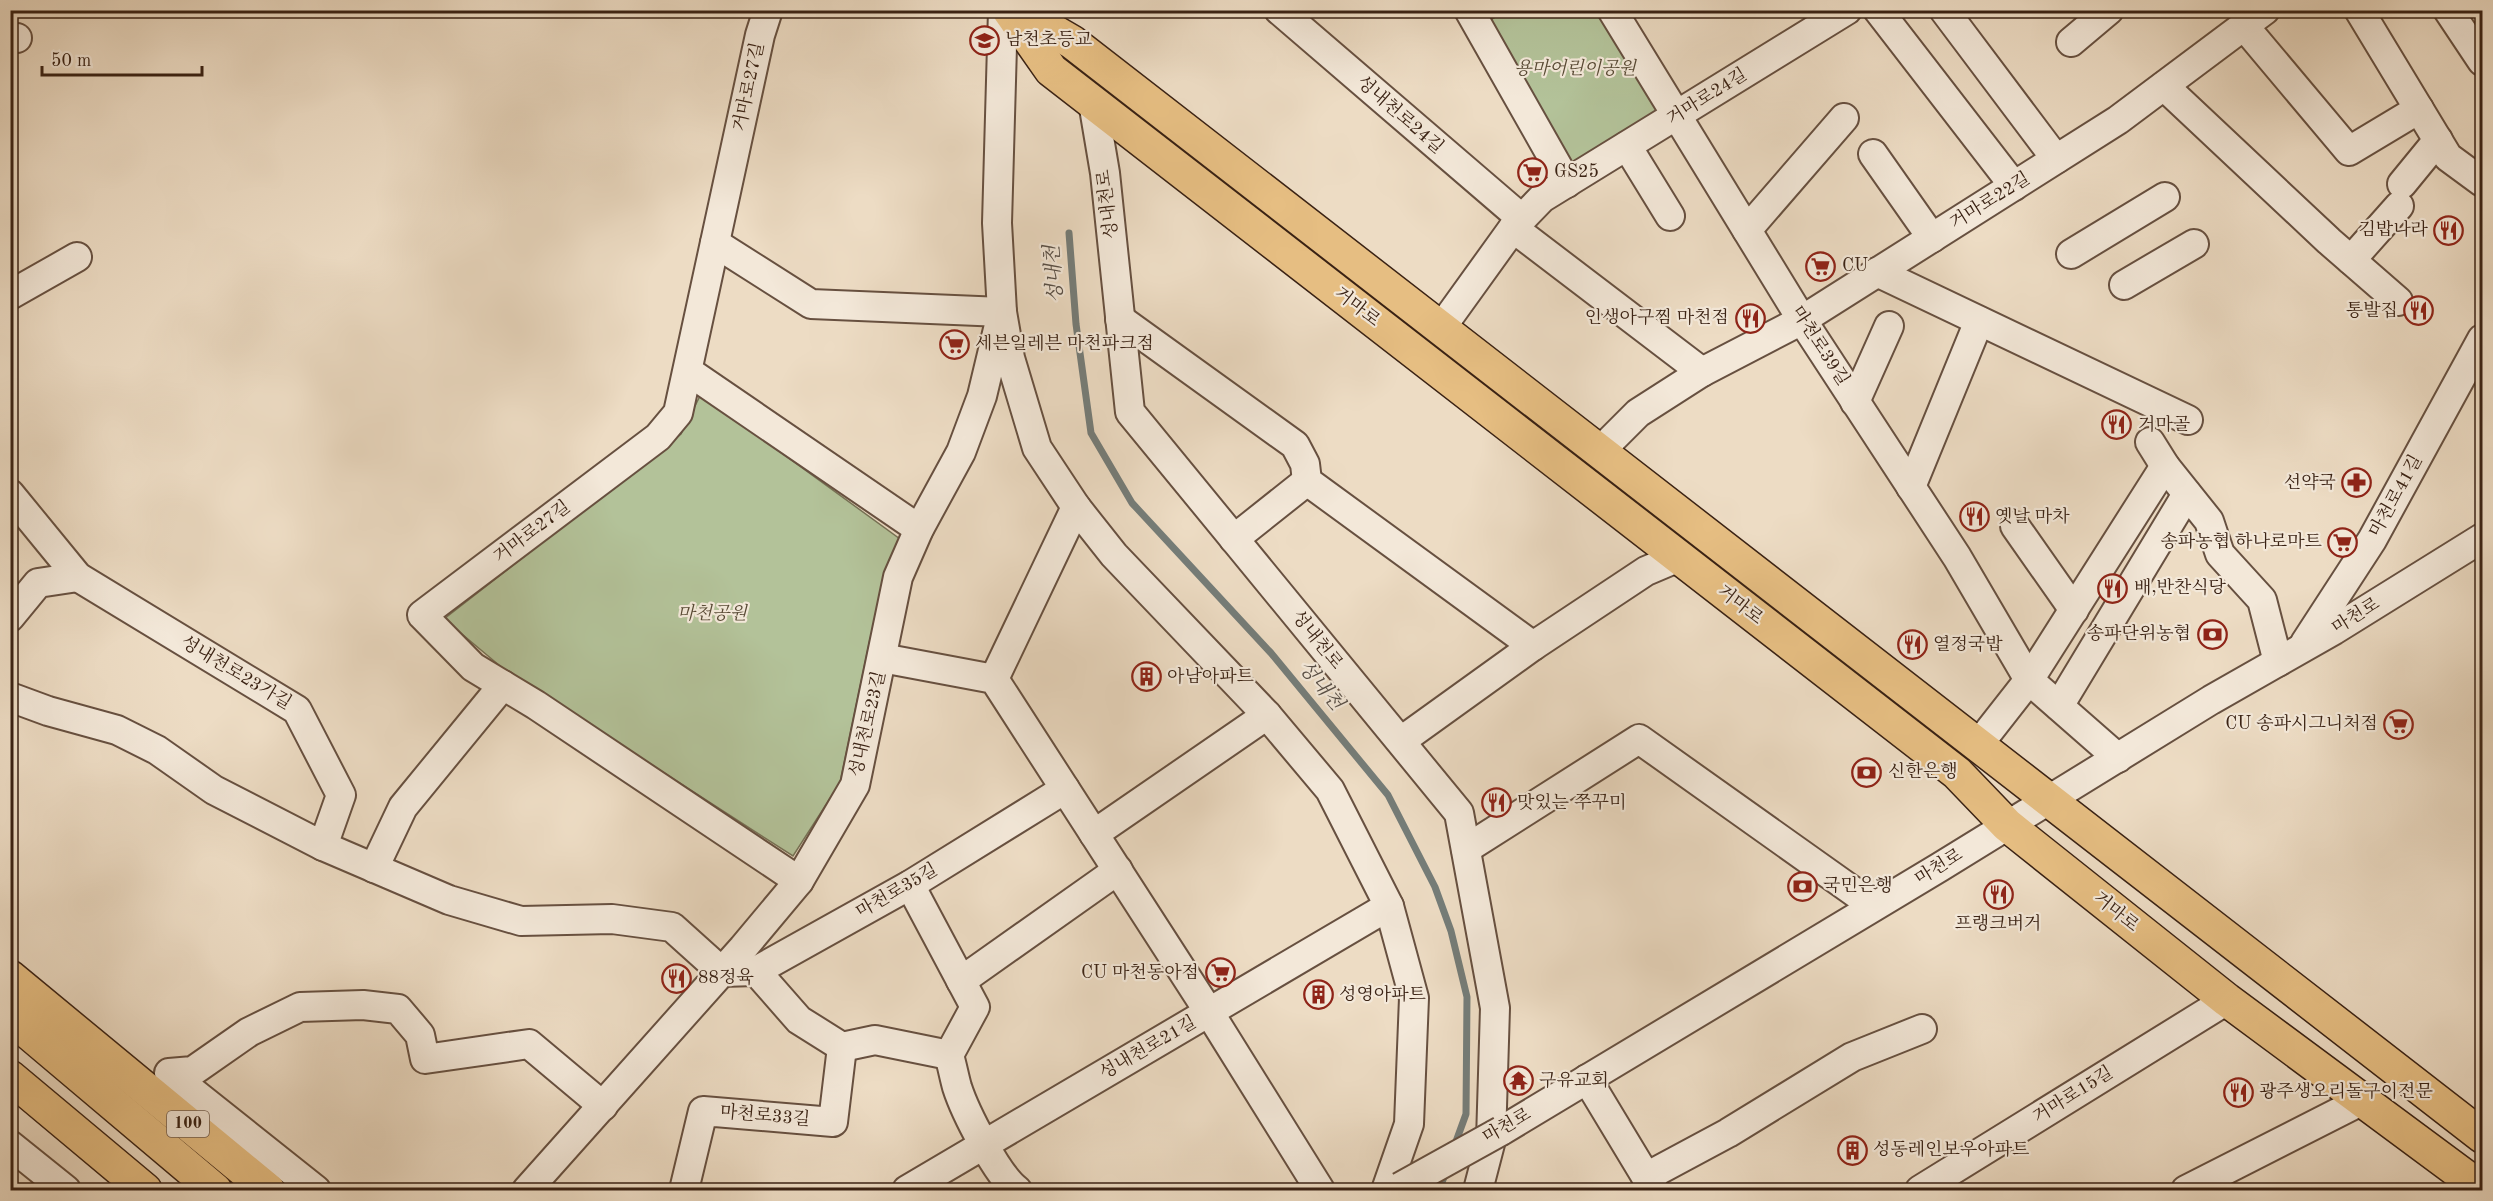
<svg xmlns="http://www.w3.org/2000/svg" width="2493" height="1201" viewBox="0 0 2493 1201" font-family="'Old Standard TT','Noto Serif KR',serif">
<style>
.green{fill:#b3c299;stroke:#767256;stroke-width:1.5}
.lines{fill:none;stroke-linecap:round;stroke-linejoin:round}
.stream{stroke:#757d79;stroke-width:7}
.minor-casing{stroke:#675040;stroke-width:32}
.major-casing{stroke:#3a2214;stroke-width:36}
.highway-casing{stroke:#3a2214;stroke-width:36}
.minor{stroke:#f3e8d9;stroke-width:28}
.major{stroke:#e6be82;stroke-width:33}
.highway{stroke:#e6be82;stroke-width:33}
.minor-bridge-casing{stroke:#675040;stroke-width:32;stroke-linecap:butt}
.minor-bridge{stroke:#f3e8d9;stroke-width:28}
.labels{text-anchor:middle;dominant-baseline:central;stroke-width:4.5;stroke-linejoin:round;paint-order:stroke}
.shield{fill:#f3e8d9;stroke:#725d4f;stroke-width:1.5}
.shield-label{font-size:16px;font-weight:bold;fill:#3a2214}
.poi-label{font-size:18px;fill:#3a2214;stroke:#f3e8d9;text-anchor:start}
.park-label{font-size:18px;font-style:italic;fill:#584a35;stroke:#f3e8d9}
.street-label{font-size:18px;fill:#3a2214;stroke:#f3e8d9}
.water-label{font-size:20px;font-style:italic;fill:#584f47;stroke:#f3e8d9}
</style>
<rect width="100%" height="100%" fill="#eddcc4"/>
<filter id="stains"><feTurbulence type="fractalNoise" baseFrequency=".00333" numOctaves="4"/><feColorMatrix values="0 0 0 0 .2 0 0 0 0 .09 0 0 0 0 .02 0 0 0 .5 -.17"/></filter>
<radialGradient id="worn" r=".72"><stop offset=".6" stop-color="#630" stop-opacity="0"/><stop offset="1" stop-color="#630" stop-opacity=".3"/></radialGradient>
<g class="green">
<polygon points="1506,11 1606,11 1666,115 1569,172 1483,24"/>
<polygon points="701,394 900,539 870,639 840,783 793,856 506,671 444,619 681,434"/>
</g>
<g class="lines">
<g class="stream">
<polyline points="1069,233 1076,324 1091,433 1132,503 1271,653 1388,795 1435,887 1451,931 1467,997 1466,1114 1454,1147"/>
<polyline points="1439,1190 1446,1172"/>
</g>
<defs>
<g id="minor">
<polyline points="768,10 760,35 678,413 658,437 422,615 473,667 536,705 799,881"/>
<polyline points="1003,10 997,223 1002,312 1010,358 1037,448 1076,507 1114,555 1267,715 1330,790 1389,906 1414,998 1409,1124 1386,1190"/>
<polyline points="1279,10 1521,218"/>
<polyline points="1469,10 1567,183"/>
<polyline points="1612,10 1802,320 1957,557 2029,680 2118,758"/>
<polyline points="1878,10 2014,186"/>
<polyline points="1944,10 2056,159"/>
<polyline points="2359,10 2448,157 2482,182"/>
<polyline points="2448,10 2482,61"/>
<polyline points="2244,26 2349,151 2419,109"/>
<polyline points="10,38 17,38"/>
<polyline points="2071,42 2109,10"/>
<polyline points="2164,86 2329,241 2398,301"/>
<polyline points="1093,102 1105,173 1130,412 1459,813 1495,1008 1491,1140 1478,1190"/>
<polyline points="1627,146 1670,216"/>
<polyline points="1873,154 1932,238"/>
<polyline points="2402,184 2438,140"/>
<polyline points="1513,228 1702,372"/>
<polyline points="1747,230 1844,118"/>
<polyline points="715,243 811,304 1002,312"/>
<polyline points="2071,254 2165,197"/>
<polyline points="2351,260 2399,206"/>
<polyline points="1877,272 2188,420"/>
<polyline points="2124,285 2194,244"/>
<polyline points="10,295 77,257"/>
<polyline points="1120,319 1295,445 1305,464 1307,481 1533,646"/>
<polyline points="1441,328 1513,228 1542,198 1847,10"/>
<polyline points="688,371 919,529"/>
<polyline points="1855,402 1889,326"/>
<polyline points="2150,442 2165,466 2209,521 2220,554 2262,600 2278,662"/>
<polyline points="1600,451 1638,413 1702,372 1802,320 2118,120 2265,10"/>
<polyline points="1911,487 1979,321"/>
<polyline points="10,494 78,577 297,710 341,795 323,846 214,790 157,750 117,730 48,711 10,697"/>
<polyline points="2015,526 2074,610"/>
<polyline points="1234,539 1307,481"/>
<polyline points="10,617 38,583 78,577"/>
<polyline points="2305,643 2372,540 2482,339"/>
<polyline points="882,658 994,679 1209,1012 1320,1190"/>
<polyline points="994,679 1076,507"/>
<polyline points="2059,706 2187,494"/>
<polyline points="1401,741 1533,646 1646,571 1679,557"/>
<polyline points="1978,745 2029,680 2165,466"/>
<polyline points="1094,834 1267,715"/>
<polyline points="323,846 449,900 521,921 612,919 672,927 722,972 756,971 910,885 1065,789"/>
<polyline points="1466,849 1639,739 1874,906"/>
<polyline points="374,868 403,807 503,685"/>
<path d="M910,885L975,1007L949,1055C952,1065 954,1076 957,1087C965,1112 997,1175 1017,1190"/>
<polyline points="756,971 799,1020 842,1047 875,1040 949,1055"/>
<polyline points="961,981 1118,870"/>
<polyline points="1587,1079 1654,1190"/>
<polyline points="1501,1131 1940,867 2211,700 2334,630 2482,538"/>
<polyline points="10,1145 66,1190"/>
<polyline points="1646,1177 1728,1133 1852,1057 1922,1029"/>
<polyline points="316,1190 169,1073 193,1071 249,1032 300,1007 363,1005 398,1009 420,1035 425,1059 529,1044 603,1106"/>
<polyline points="527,1190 743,948 799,881 855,785 898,577 919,529 961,452 982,396 999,325"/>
<polyline points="684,1190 703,1111 833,1122 842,1047"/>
<polyline points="907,1190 1389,906"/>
<polyline points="1920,1190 2227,1000"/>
<polyline points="2186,1190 2363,1100"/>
</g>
<g id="major">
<polyline points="1009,10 1051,70 1957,773 2007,825 2227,1000 2482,1189"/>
<polyline points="1017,10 1072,42 2482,1136"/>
</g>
<g id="highway">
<polyline points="10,977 268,1190"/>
<polyline points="10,1017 215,1190"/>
<polyline points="10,1077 145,1190"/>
</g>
</defs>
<use href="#minor" class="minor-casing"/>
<use href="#major" class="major-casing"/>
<use href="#highway" class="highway-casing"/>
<use href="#minor" class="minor"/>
<use href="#major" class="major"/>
<use href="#highway" class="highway"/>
<defs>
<polyline id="minor-bridge" points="1400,1187 1501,1131"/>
</defs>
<use href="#minor-bridge" class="minor-bridge-casing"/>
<use href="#minor-bridge" class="minor-bridge"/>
</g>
<defs>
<symbol id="school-ring" viewBox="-11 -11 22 22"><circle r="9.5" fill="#f3e8d9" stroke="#8f2418" stroke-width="1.5"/><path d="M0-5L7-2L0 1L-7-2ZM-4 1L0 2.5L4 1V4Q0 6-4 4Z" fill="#8f2418"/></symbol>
<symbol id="supermarket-ring" viewBox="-11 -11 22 22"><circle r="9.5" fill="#f3e8d9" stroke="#8f2418" stroke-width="1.5"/><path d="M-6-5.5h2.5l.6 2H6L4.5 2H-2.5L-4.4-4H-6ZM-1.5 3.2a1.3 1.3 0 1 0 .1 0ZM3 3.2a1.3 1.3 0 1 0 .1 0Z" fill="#8f2418"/></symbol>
<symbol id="restaurant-ring" viewBox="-11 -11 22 22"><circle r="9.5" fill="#f3e8d9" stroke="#8f2418" stroke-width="1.5"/><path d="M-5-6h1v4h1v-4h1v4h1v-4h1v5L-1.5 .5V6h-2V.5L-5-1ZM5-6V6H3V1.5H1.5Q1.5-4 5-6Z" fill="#8f2418"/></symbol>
<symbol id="pharmacy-ring" viewBox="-11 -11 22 22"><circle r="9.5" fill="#f3e8d9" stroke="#8f2418" stroke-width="1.5"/><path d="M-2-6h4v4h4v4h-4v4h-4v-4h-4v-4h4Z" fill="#8f2418"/></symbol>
<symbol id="bank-ring" viewBox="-11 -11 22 22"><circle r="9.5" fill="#f3e8d9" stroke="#8f2418" stroke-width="1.5"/><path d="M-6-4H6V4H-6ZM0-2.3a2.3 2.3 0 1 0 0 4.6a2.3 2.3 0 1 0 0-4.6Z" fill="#8f2418"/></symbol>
<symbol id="building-ring" viewBox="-11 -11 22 22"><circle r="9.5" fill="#f3e8d9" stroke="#8f2418" stroke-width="1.5"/><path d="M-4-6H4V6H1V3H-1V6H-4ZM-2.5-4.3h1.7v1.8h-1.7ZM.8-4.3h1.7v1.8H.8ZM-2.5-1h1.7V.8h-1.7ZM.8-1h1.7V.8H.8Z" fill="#8f2418"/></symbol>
<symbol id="temple-ring" viewBox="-11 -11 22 22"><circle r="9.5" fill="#f3e8d9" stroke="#8f2418" stroke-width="1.5"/><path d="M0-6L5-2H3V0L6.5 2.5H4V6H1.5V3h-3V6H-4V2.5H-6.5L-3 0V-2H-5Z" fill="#8f2418"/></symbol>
</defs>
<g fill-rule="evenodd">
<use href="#school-ring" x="968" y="24" width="33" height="33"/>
<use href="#supermarket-ring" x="1516" y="156" width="33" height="33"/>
<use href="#restaurant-ring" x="2432" y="214" width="33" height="33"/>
<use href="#supermarket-ring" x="1804" y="250" width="33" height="33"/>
<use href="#restaurant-ring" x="2402" y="294" width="33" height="33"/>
<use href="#restaurant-ring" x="1734" y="302" width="33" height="33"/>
<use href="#supermarket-ring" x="938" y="328" width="33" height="33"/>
<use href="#restaurant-ring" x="2100" y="408" width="33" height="33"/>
<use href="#pharmacy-ring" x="2340" y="466" width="33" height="33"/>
<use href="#restaurant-ring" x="1958" y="500" width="33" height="33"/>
<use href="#supermarket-ring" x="2326" y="526" width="33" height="33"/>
<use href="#restaurant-ring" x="2096" y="572" width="33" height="33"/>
<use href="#bank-ring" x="2196" y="618" width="33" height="33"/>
<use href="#restaurant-ring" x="1896" y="628" width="33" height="33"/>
<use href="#building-ring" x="1130" y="660" width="33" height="33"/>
<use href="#supermarket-ring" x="2382" y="708" width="33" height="33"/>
<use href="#bank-ring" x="1850" y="756" width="33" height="33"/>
<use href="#restaurant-ring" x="1480" y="786" width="33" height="33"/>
<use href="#bank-ring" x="1786" y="870" width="33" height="33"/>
<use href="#restaurant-ring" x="1982" y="878" width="33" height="33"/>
<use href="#supermarket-ring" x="1204" y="956" width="33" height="33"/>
<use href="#restaurant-ring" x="660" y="962" width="33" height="33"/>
<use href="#building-ring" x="1302" y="978" width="33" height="33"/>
<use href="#temple-ring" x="1502" y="1064" width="33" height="33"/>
<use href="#restaurant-ring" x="2222" y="1076" width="33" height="33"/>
<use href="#building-ring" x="1836" y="1134" width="33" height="33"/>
</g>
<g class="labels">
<rect class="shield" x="167" y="1111" width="42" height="26" rx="4.5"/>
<g class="shield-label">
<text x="188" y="1124">100</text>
</g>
<g class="poi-label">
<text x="1005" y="40">남천초등교</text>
<text x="1554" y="172">GS25</text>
<text x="2428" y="230" text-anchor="end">김밥나라</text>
<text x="1842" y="266">CU</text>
<text x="2398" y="311" text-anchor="end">통발집</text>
<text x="1729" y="318" text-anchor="end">인생아구찜 마천점</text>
<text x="975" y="344">세븐일레븐 마천파크점</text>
<text x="2138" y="425">거마골</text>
<text x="2336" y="483" text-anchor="end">선약국</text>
<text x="1995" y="517">옛날 마차</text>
<text x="2322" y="542" text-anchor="end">송파농협 하나로마트</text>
<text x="2134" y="588">배,반찬식당</text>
<text x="2191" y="634" text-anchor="end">송파단위농협</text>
<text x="1933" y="645">열정국밥</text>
<text x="1167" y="677">아남아파트</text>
<text x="2378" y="724" text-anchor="end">CU 송파시그니처점</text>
<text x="1888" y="772">신한은행</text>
<text x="1517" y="803">맛있는 쭈꾸미</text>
<text x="1823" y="886">국민은행</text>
<text x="1998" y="924" text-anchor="middle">프랭크버거</text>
<text x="1199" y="973" text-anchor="end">CU 마천동아점</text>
<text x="698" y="978">88정육</text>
<text x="1339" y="995">성영아파트</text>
<text x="1539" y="1081">구유교회</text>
<text x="2259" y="1092">광주생오리돌구이전문</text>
<text x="1873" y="1150">성동레인보우아파트</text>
</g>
<g class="park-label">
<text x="1575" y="69">용마어린이공원</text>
<text x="712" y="614">마천공원</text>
</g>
<g class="street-label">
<text transform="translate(749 87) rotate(-78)">거마로27길</text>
<text transform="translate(1707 97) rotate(-32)">거마로24길</text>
<text transform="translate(1400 115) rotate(41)">성내천로24길</text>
<text transform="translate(1990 201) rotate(-32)">거마로22길</text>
<text transform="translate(1108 204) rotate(-97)">성내천로</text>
<text transform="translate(1357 307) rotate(38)">거마로</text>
<text transform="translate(1820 346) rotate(57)">마천로39길</text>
<text transform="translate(2396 496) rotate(-61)">마천로41길</text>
<text transform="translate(532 532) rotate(-37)">거마로27길</text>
<text transform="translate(1740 605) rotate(38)">거마로</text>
<text transform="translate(2356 616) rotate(-32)">마천로</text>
<text transform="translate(1317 640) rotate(51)">성내천로</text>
<text transform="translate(236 673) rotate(31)">성내천로23가길</text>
<text transform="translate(868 724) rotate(-77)">성내천로23길</text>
<text transform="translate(1939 867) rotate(-32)">마천로</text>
<text transform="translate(897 891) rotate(-30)">마천로35길</text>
<text transform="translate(2116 912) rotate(39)">거마로</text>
<text transform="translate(1148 1048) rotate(-30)">성내천로21길</text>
<text transform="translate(2073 1095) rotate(-32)">거마로15길</text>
<text transform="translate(765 1116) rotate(5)">마천로33길</text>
<text transform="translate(1507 1126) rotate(-30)">마천로</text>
</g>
<g class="water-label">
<text transform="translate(1055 274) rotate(-94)">성내천</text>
<text transform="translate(1320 686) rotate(50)">성내천</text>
</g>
</g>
<rect width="2493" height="1201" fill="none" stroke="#eddcc4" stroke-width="36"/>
<rect x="12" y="12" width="2469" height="1177" fill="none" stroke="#3a2214" stroke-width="3"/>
<rect x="18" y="18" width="2457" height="1165" fill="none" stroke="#3a2214" stroke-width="1.5"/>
<path d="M42 66v9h160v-9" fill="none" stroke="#3a2214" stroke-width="3"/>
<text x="51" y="66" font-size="18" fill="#3a2214" stroke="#f3e8d9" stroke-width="4.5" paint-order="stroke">50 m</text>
<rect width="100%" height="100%" filter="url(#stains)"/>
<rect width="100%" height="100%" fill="url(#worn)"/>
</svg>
